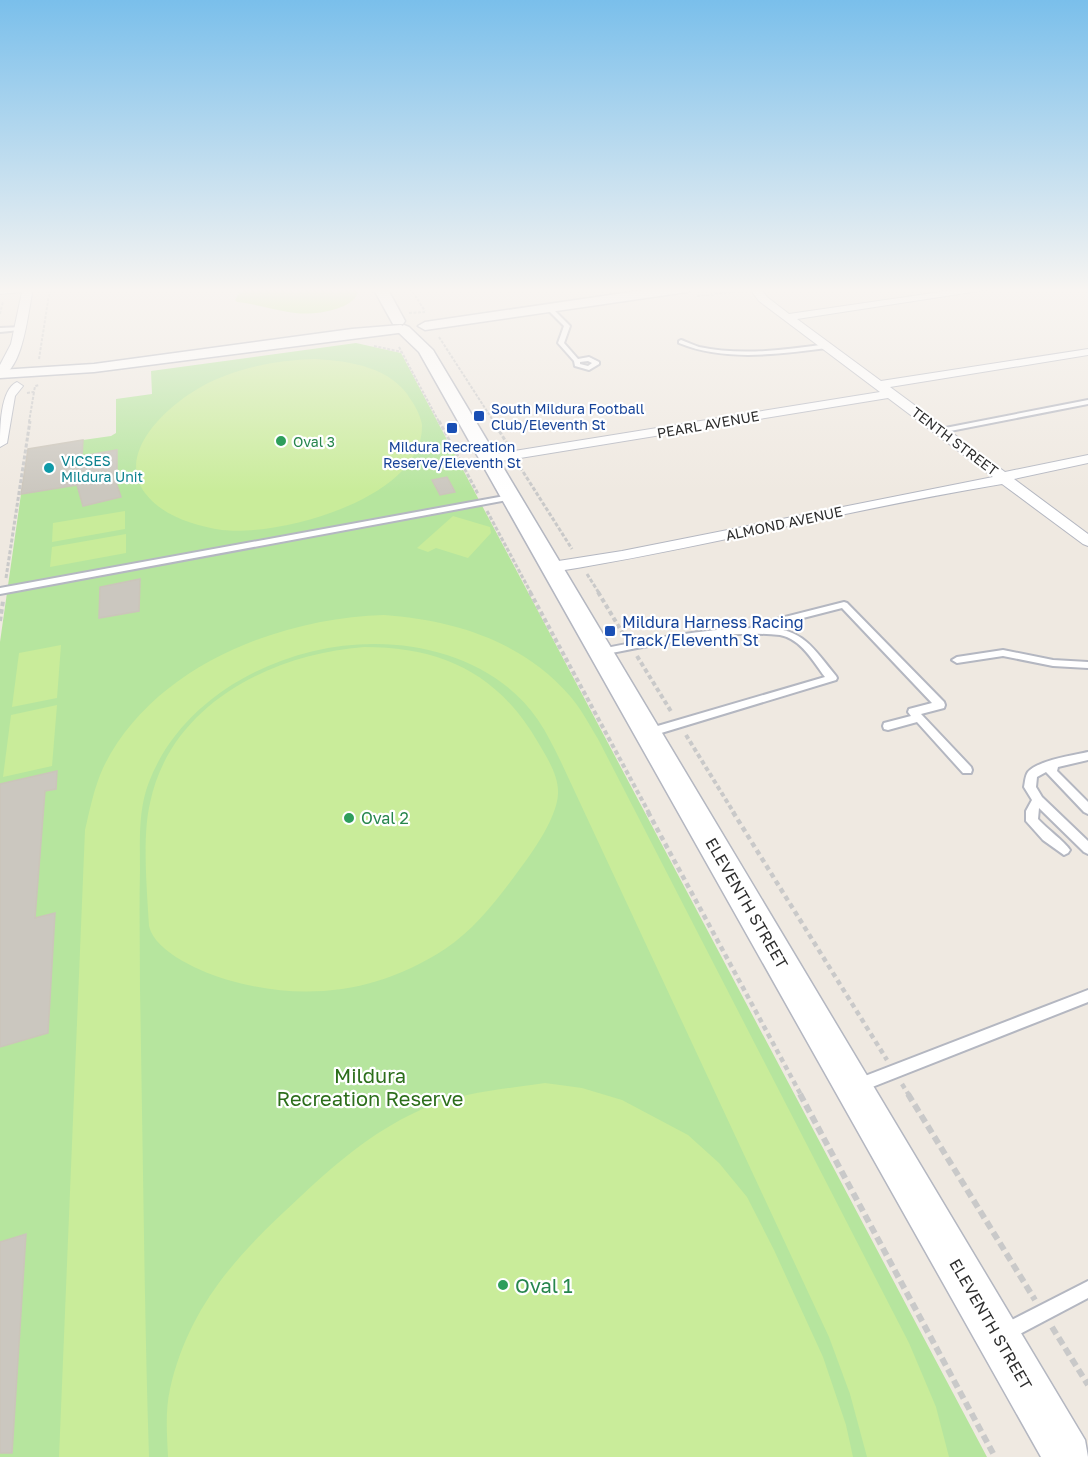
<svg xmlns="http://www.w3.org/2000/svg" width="1088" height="1457" viewBox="0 0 1088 1457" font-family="'Golos Text',sans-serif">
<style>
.green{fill:#b6e59e}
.pitch{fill:#c9ec9a}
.building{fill:#cbc7bf;stroke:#cbc5ba;stroke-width:1.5}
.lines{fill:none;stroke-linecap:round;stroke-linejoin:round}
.service-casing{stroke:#b4b7c1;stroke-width:4}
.minor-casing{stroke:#b4b7c1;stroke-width:2}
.tertiary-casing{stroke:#b4b7c1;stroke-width:3}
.secondary-casing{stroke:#b4b7c1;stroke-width:3}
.path-far4{stroke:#c9c9c9;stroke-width:2;stroke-dasharray:3 1.5;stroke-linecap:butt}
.path-far3{stroke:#c9c9c9;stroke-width:3;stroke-dasharray:4 2;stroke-linecap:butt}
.path-far2{stroke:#c9c9c9;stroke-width:4;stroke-dasharray:4.5 3;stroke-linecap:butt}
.path-far1{stroke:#c9c9c9;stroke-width:4.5;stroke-dasharray:5 4;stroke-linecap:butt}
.path{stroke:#c9c9c9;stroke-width:6;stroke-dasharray:8 4.5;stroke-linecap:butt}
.service{fill:#fff;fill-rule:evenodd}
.minor{fill:#fff;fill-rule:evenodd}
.tertiary{fill:#fff;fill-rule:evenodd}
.secondary{fill:#fff;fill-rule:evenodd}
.transit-dot{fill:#1a4fb4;stroke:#fff;stroke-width:2}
.leisure-dot{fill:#2e9e5b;stroke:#fff;stroke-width:2}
.culture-dot{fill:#0f9aa8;stroke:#fff;stroke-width:2}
.labels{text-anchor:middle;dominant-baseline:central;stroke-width:4.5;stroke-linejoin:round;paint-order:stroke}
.far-transit-label{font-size:14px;fill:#164399;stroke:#fff;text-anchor:start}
.far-street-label{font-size:14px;fill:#2e2e2e;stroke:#fff}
.far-leisure-label{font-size:14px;fill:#27864d;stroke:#fff;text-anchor:start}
.far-culture-label{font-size:14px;fill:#0d838f;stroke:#fff;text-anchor:start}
.transit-label{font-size:16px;fill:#164399;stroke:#fff;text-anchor:start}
.leisure-label{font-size:16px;fill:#27864d;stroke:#fff;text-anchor:start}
.street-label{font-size:16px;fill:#2e2e2e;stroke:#fff}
.near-park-label{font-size:20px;fill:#2c6e1b;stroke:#fff}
.near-leisure-label{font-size:20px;fill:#27864d;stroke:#fff;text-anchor:start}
</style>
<rect width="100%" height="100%" fill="#efe9e1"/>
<polygon class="green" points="356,343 401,353 987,1457 0,1457 0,642 21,494 73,458 83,449 83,440 111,436 116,433 116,399 152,394 151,371"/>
<g class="pitch">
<path d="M247,288H357L358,293C354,302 345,306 336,309C297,321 274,306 237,302L235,300L239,294Z"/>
<path d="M315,359C350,361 392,367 411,400C416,407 421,417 422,425C424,499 278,537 222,530C195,526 162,516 145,493C111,447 183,391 222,377C251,365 284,360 315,359Z"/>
<polygon points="125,511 125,529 52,542 53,523"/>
<polygon points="453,516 490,527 491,533 468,558 436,548 428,552 417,548"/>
<polygon points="126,534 126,553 50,567 52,547"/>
<path d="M384,615C454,620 522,641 570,696C581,709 589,724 598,739L909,1343L936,1407L949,1457H867L850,1394L829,1337L561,762C554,748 547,733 538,720C503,668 437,644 376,644C286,643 183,693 149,782C138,810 140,841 140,870C139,910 140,950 140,990C143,1146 144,1301 149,1457H59L85,830C90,809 94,788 103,768C152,667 278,618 384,615Z"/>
<polygon points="61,645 57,698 12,707 19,653"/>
<path d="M364,647C443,647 499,674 539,744C548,759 559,777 558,794C557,817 533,852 519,870C498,899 475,929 445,949C378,993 304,1002 228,980C204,973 155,953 149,926C147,890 142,837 150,803C170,705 271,654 364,647Z"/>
<polygon points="57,705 52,766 3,777 11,715"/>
<path d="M545,1083L582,1088L622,1100L688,1135L719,1163L747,1197L774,1250L823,1357L846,1425L853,1457H168C167,1435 165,1411 170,1389C189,1305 239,1253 300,1197C342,1158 376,1129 429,1106C461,1093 511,1088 545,1083Z"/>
</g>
<g class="building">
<polygon points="83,440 82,456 117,450 117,485 121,497 83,506 77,485 21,494 28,449"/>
<polygon points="447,477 455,492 440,495 432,480"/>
<polygon points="140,579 139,611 99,618 100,587"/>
<polygon points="57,771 56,789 45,791 35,918 55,913 48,1033 0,1047 0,784"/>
<polygon points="26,1234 12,1453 0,1453 0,1242"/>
</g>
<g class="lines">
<defs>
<g id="service">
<path d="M546,306H550L570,326L564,343L578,359L589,357L599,362V364L589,370L575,366L574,361L558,343L564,326L546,308ZM588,361L592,363L588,366L580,364V362Z"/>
<polygon points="22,327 22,329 20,330 0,332 0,328"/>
<path d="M681,340C687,342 693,345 699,347C740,356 786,350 827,344L830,346L827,348C779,354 725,362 679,343V341Z"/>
<polygon points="1088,400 1088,404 940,433 936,431 940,429"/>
<polygon points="510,495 514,497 513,499 0,594 0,588"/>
<path d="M844,602L847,603L944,702L945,705L944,708L921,714L971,767L972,770L971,773H963L917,722L888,730L884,729L883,726L884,723L911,716L908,712L909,709L932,703L842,608L764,628C803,628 813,648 836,676L837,678L836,680L648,737L643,733L644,730L825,677C813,661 801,639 780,635C720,629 659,644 601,655L596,652L601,649C651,639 701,629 752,628L753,625Z"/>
<polygon points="1003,650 1053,660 1088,662 1088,668 1053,666 1003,656 957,663 952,660 957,657"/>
<path d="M1088,752V760L1058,767L1057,771L1088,802V814L1084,812L1046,772L1037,777L1036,787L1042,797L1088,841V854L1084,852L1039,808L1038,819C1047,829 1064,841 1070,850L1068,853L1064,855L1043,840L1026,821V811L1032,800L1024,787C1025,783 1025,776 1028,772C1037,761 1073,755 1088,752Z"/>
<polygon points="1088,990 1088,1002 857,1093 852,1091 850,1086 852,1081"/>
<polygon points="1088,1281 1088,1298 1012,1338 1006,1341 1000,1338 997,1332 1000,1326"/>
</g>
<g id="minor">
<path d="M0,288L33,289C28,310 24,369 0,377V365L11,344L22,292L0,294Z"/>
<path d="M749,288H760L767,297L789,314L968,288H998L797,319L881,381L1088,349V355L890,387L1005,472L1088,455V463L1014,479L1088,534V546L1083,544L1002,484C851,509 703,548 552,572L546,570L544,567L546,564L552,562L622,551L993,477L888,398L489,463L482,459L489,455L880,392L759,301Z"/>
<path d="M17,382L23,386L15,396L7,443L0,447C0,428 0,390 17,382Z"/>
</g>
<g id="tertiary">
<polygon points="658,288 693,288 687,292 425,330 418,326 425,322"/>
<polygon points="401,325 408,329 406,332 94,372 0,378 0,370 94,364 352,329"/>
</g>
<g id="secondary">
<polygon points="373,288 387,288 405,321 403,324 393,324"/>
<polygon points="404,325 409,327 433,350 1085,1440 1088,1457 1041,1457 419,352 396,330"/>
</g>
</defs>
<use href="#service" class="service-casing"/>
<use href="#minor" class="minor-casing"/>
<use href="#tertiary" class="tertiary-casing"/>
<use href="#secondary" class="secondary-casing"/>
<g class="path-far4">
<polyline points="410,288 425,311"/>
<polyline points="697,296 743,291"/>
<polyline points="409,313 425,312"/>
<polyline points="0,314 3,301"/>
<polyline points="439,337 494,422"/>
<polyline points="374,346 402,352"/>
<polyline points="399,347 439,422"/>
<polyline points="39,359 50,288"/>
<polyline points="27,393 34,392 35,386 39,385"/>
<polyline points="29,422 34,392"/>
</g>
<g class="path-far3">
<polyline points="439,421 478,494"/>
<polyline points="493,421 508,445"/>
<polyline points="520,467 572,549"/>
<polyline points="487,511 531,593"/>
<polyline points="587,574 599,593"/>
<polyline points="6,578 30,421"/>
</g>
<g class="path-far2">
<polyline points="530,592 649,813"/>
<polyline points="598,592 625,637"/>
<polyline points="0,621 3,601"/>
<polyline points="637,656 672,713"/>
<polyline points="686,735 734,813"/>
</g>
<g class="path-far1">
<polyline points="648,812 801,1095"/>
<polyline points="733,812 887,1060"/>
<polyline points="902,1084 909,1095"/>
</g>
<g class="path">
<polyline points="800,1094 995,1457"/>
<polyline points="908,1094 1035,1300"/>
<polyline points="1052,1327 1088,1385"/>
</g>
<use href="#service" class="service"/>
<use href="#minor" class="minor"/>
<use href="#tertiary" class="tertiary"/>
<use href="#secondary" class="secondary"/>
</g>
<linearGradient id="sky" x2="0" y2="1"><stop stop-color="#7abfeb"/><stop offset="0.59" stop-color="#f8f5f2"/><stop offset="1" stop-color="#f8f5f2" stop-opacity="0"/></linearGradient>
<rect width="1088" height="492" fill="url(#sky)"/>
<g class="transit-dot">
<rect x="473" y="410" width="12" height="12" rx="3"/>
<rect x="446" y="422" width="12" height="12" rx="3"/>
<rect x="604" y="625" width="12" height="12" rx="3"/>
</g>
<g class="leisure-dot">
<circle cx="281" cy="441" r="6"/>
<circle cx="349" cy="818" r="6"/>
<circle cx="503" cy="1285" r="6"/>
</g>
<circle class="culture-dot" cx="49" cy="468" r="6"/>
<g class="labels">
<g class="far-transit-label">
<text x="491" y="408">South Mildura Football<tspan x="491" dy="16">Club/Eleventh St</tspan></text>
<text x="452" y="446" text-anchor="middle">Mildura Recreation<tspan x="452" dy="16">Reserve/Eleventh St</tspan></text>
</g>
<g class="far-street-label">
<text transform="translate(708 424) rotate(-10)">PEARL AVENUE</text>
<text transform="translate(955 441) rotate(37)">TENTH STREET</text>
<text transform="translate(784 523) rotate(-12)">ALMOND AVENUE</text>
</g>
<g class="far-leisure-label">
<text x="293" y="441">Oval 3</text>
</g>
<g class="far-culture-label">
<text x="61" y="460">VICSES<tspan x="61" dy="16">Mildura Unit</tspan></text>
</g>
<g class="transit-label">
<text x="622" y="622">Mildura Harness Racing<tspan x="622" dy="18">Track/Eleventh St</tspan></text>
</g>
<g class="leisure-label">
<text x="361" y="818">Oval 2</text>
</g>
<g class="street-label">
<text transform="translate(747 903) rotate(60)">ELEVENTH STREET</text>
<text transform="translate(991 1324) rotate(60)">ELEVENTH STREET</text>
</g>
<g class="near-park-label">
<text x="370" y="1075">Mildura<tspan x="370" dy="23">Recreation Reserve</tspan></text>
</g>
<g class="near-leisure-label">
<text x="515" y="1285">Oval 1</text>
</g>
</g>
</svg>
